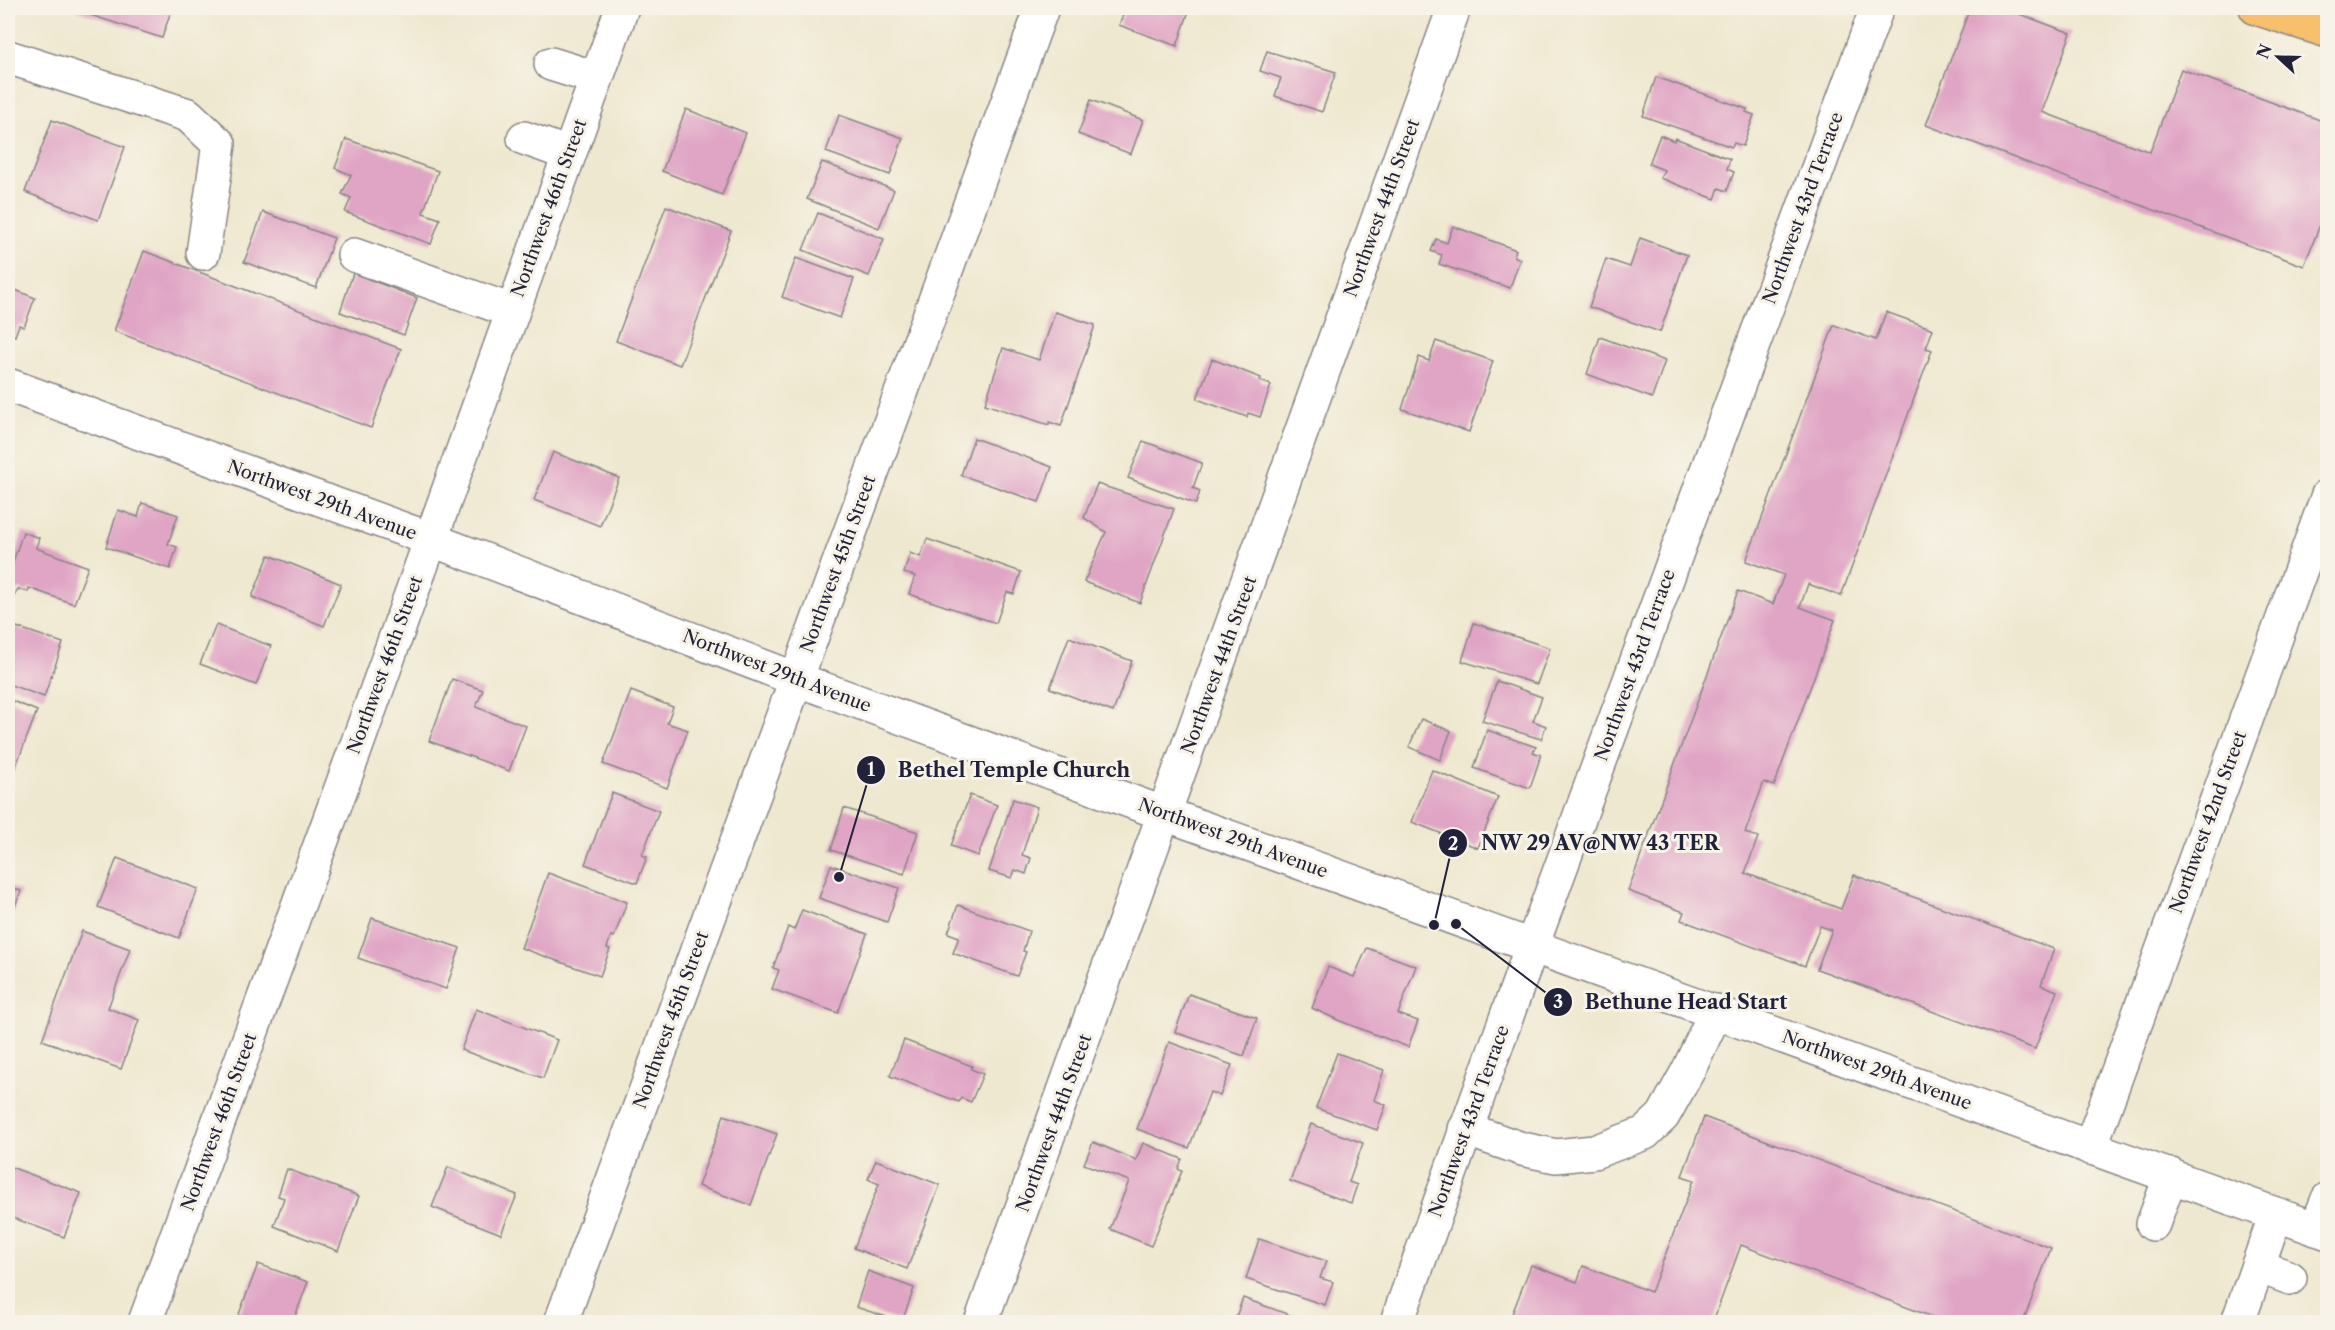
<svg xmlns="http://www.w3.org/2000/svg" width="2335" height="1330" viewBox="0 0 2335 1330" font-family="'Libre Caslon Text',serif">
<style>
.building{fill:#e0a4c5}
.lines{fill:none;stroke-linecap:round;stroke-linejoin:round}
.minor-casing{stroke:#888586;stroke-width:36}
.major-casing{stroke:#888586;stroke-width:36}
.minor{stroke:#fff;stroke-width:33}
.major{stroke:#f8bf6c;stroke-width:33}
.labels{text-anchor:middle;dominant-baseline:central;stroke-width:6;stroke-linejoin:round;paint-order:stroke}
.street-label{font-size:18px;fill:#22223b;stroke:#f7f3e8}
.leader{fill:none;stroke:#22223b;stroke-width:2}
.callout-dot{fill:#22223b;stroke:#f7f3e8;stroke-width:2}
.mark-label{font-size:18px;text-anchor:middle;font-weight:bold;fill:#fff}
.callout-label{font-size:20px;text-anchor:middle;font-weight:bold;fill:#22223b;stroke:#f7f3e8;stroke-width:6;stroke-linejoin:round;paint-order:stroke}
</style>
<rect width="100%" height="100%" fill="#f7f3e8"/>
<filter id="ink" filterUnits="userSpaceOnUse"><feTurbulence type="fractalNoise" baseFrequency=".0167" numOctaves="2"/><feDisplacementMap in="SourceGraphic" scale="12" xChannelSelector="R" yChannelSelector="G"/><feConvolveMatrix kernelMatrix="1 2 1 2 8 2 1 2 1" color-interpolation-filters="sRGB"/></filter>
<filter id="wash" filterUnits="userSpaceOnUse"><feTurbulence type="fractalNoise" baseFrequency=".008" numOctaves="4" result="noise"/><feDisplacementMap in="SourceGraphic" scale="24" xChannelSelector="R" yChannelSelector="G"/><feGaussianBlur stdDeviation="1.35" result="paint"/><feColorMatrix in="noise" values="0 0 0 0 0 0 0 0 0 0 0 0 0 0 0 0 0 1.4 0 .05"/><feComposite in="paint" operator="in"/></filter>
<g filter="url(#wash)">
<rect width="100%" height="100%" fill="#efe8d0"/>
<g id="blocks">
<g class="building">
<polygon points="79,8 172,8 162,38 78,11"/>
<polygon points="1126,8 1190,8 1177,46 1119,25"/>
<polygon points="1970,8 2003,8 2071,33 2042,112 2150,152 2181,69 2328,123 2328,204 2304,266 1926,125"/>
<polygon points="1267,51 1336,72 1322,112 1275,96 1281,78 1260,71"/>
<polygon points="1656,77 1747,109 1746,112 1754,115 1743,146 1734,143 1732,147 1643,116"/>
<polygon points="1091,100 1143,120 1131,154 1078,134"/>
<polygon points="686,109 746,133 722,195 662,171"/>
<polygon points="839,115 903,138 890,175 826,152"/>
<polygon points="52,120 125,147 98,220 25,192"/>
<polygon points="1660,135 1674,141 1675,138 1730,159 1727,169 1734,172 1727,191 1719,188 1715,199 1660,178 1664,170 1649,164"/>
<polygon points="346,139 438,171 423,213 440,219 431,244 345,212 351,198 342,194 351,175 335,168"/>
<polygon points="822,162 894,190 879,228 807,199"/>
<polygon points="666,206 731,231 680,365 616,341"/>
<polygon points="263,212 334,238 316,288 244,262"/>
<polygon points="818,213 884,239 869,276 803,250"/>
<polygon points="1453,226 1516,250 1514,256 1520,259 1510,288 1439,264 1442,255 1431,251 1436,239 1447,243"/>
<polygon points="1640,238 1687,255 1660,332 1589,307 1606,259 1630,267"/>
<polygon points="144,251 401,349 371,428 114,331"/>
<polygon points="796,258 854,279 840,318 782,297"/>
<polygon points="353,273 417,298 404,335 340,312"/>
<polygon points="8,287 35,298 24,327 19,325 15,336 8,334"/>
<polygon points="1055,312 1095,325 1061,426 1049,422 1049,425 985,404 1003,348 1039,360"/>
<polygon points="1886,312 1933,329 1926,348 1932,350 1841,596 1808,584 1800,607 1835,620 1774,786 1764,782 1745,833 1758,837 1745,873 1841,909 1854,875 2054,949 2041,985 2057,991 2035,1049 1817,969 1832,930 1820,926 1805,966 1681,920 1684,912 1628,891 1738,591 1773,604 1784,575 1746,561 1834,325 1876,340"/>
<polygon points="1600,337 1665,361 1652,398 1587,374"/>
<polygon points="1436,341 1493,361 1469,432 1402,409 1419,357 1429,361"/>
<polygon points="1212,359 1261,378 1260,381 1271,385 1260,417 1248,413 1247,417 1197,399"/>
<polygon points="974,438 1052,467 1039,502 961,475"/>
<polygon points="1143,441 1202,463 1193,488 1200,491 1196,504 1128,478"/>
<polygon points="553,452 619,478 600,526 534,500"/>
<polygon points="1097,484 1174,509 1140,603 1084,582 1106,532 1084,518"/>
<polygon points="142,503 178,515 168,544 177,547 170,569 106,547 118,510 138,517"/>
<polygon points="23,532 39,538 36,548 88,567 74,604 29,588 28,592 18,589 14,596 8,594 8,577"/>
<polygon points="927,539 1021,572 1014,594 1007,592 996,623 909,594 915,576 904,573 910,553 920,557"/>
<polygon points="269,555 341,584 324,626 252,597"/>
<polygon points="1474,623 1550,648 1537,684 1462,661"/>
<polygon points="8,624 63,643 44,697 8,684"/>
<polygon points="216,625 271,646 256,685 200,664"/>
<polygon points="1069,637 1132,661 1113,712 1050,688"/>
<polygon points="452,679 483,690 476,707 526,726 509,771 429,741"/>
<polygon points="1497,681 1542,697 1533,721 1546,726 1541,739 1482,721"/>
<polygon points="631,691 673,707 667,723 688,730 667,788 603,764"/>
<polygon points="8,699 37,711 14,771 8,768"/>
<polygon points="1421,719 1451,731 1440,760 1409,747"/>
<polygon points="1487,730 1536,747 1533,752 1541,755 1530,788 1474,768"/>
<polygon points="1432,770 1498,797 1478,848 1412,822"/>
<polygon points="612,793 659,811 642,855 647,857 637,883 585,864"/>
<polygon points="970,795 997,805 978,856 951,846"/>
<polygon points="1013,799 1037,807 1022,855 1031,858 1026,874 1015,870 1012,878 989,871"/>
<polygon points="844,808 918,832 904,874 831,850"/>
<polygon points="117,858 198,889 179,938 98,907"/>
<polygon points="831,865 899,888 887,922 819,898"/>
<polygon points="548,873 627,902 614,937 611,936 607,948 610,949 600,976 521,948"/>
<polygon points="8,886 21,891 8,924"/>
<polygon points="958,905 1029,931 1023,951 1026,952 1017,976 953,953 959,937 948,933"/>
<polygon points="802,910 867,934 838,1013 772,989 779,970 773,968 788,927 794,930"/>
<polygon points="372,918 460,948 446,989 358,958"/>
<polygon points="82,931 130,949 108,1008 139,1020 121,1069 42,1040"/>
<polygon points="1367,948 1416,966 1398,1014 1418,1021 1408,1047 1340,1021 1312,1008 1328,967 1354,977"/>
<polygon points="1189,994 1257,1018 1244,1056 1175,1032"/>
<polygon points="476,1009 557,1040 543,1078 461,1050"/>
<polygon points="904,1040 972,1066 971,1069 983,1074 971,1102 961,1098 959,1102 890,1076"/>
<polygon points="1169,1042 1232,1065 1220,1096 1210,1092 1189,1148 1137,1129"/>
<polygon points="1337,1053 1384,1070 1374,1100 1386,1105 1377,1130 1316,1108"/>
<polygon points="724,1115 777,1134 751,1205 698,1186"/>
<polygon points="1704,1117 2051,1248 2023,1322 1946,1322 1741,1245 1714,1319 1723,1322 1509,1322 1531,1265 1577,1282 1583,1266 1651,1292 1694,1180 1682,1176"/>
<polygon points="1311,1124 1363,1143 1349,1182 1357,1185 1351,1203 1290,1181"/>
<polygon points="1093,1142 1136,1160 1143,1143 1182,1159 1178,1169 1182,1171 1151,1246 1110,1229 1129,1181 1084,1164"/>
<polygon points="876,1160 940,1185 907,1269 854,1248 879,1184 868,1179"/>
<polygon points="8,1166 81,1193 64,1237 8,1216"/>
<polygon points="448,1167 517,1195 501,1234 432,1207"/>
<polygon points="287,1169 359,1196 338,1251 274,1226 284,1198 278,1196"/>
<polygon points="1259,1239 1326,1261 1320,1278 1333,1282 1325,1305 1246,1279"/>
<polygon points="258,1264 308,1282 293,1322 236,1322"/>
<polygon points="868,1271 914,1288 902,1322 856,1307"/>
<polygon points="1243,1298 1309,1322 1234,1322"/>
</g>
</g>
</g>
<g filter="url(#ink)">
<use href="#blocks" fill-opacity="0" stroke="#888586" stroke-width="1.5"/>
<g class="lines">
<defs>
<g id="minor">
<polyline points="8,57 188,115 219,144 203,253"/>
<polyline points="551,64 596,78"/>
<polyline points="524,138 569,154"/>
<polyline points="354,255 512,311"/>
<polyline points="8,385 430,539 796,679 1165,814 2328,1233"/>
<polyline points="1465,1129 1522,1149 1556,1156 1594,1152 1645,1133 1663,1116 1688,1071 1716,1011"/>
<polyline points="2090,1148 2328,495"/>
<polyline points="2153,1224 2171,1175"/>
<polyline points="2316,1229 2328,1199"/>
<polyline points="2258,1266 2290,1278"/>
<polyline points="145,1322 354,753 622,8"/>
<polyline points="561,1322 1042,8"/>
<polyline points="981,1322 1454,8"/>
<polyline points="1397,1322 1532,946 1877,8"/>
<polyline points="2238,1322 2276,1214"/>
</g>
<polyline id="major" points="2256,8 2328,31"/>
</defs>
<use href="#minor" class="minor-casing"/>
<use href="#major" class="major-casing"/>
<use href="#minor" class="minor"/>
<use href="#major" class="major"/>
</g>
</g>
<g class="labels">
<g class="street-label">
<text transform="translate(549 208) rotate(-70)">Northwest 46th Street</text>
<text transform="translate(1382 208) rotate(-70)">Northwest 44th Street</text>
<text transform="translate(1803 208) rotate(-70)">Northwest 43rd Terrace</text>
<text transform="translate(322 500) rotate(20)">Northwest 29th Avenue</text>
<text transform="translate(838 564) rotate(-70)">Northwest 45th Street</text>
<text transform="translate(385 665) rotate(-70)">Northwest 46th Street</text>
<text transform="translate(1219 665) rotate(-70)">Northwest 44th Street</text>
<text transform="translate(1635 665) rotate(-70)">Northwest 43rd Terrace</text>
<text transform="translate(777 671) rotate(21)">Northwest 29th Avenue</text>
<text transform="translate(2208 822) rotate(-70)">Northwest 42nd Street</text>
<text transform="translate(1233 838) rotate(20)">Northwest 29th Avenue</text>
<text transform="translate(671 1020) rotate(-70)">Northwest 45th Street</text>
<text transform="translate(1877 1070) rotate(20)">Northwest 29th Avenue</text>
<text transform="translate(1469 1121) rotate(-70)">Northwest 43rd Terrace</text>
<text transform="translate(219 1122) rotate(-70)">Northwest 46th Street</text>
<text transform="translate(1054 1123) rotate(-70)">Northwest 44th Street</text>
</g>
</g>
<path class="leader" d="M839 877L871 770M1434 925L1453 843M1456 924L1558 1002"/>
<g class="callout-dot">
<circle cx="839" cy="877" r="6"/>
<circle cx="1434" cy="925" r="6"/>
<circle cx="1456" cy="924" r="6"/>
<circle cx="871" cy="770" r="15"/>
<circle cx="1453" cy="843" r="15"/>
<circle cx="1558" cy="1002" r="15"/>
</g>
<g class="mark-label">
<text x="871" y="776">1</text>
<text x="1453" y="850">2</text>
<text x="1558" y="1008">3</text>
</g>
<g class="callout-label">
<text x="1014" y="777">Bethel Temple Church</text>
<text x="1600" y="850">NW 29 AV@NW 43 TER</text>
<text x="1686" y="1009">Bethune Head Start</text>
</g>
<rect width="2335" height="1330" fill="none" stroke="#f7f3e8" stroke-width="30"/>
<g transform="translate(2278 57) rotate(292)" stroke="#f7f3e8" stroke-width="4.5" paint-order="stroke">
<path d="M0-4.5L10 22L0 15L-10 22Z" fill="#22223b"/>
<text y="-9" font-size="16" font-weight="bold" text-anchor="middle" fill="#22223b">N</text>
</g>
</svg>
